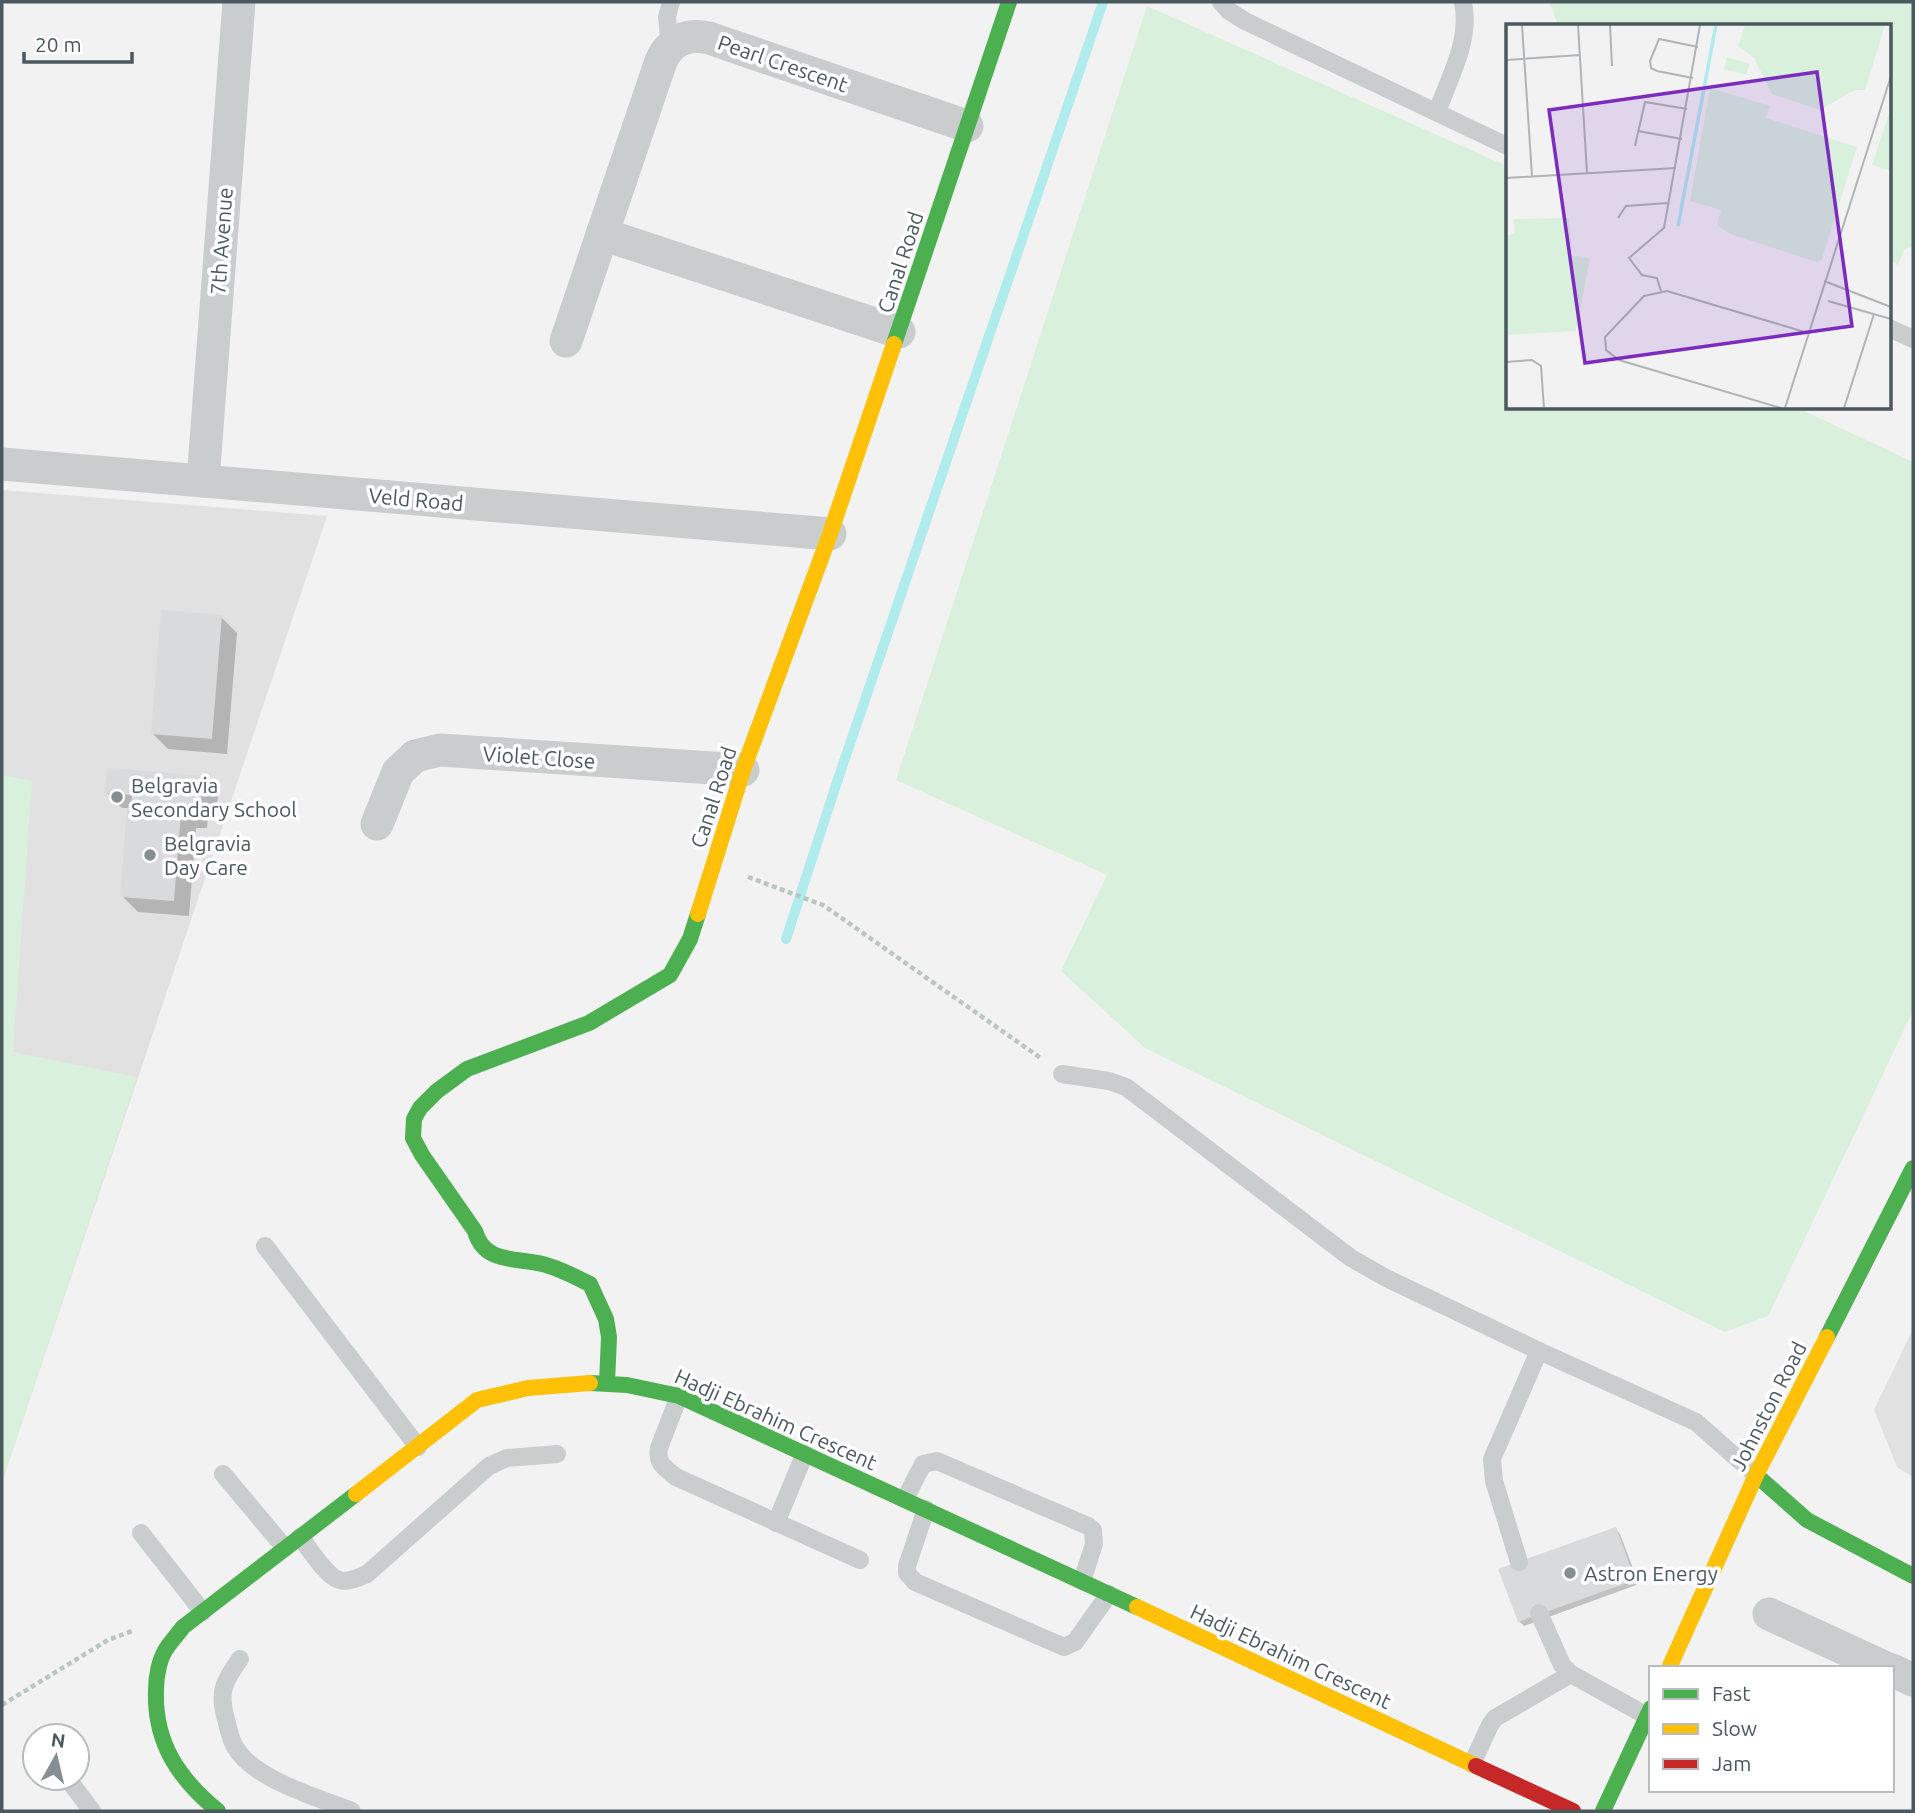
<svg xmlns="http://www.w3.org/2000/svg" width="1915" height="1813" viewBox="0 0 1915 1813" font-family="Ubuntu,sans-serif">
<style>
.education{fill:#e1e1e2}
.green{fill:#d9f0dc}
.shadow{fill:#0003}
.lines{fill:none;stroke-linecap:round;stroke-linejoin:round}
.stream{stroke:#afeceb;stroke-width:10}
.building{fill:#d9dadb}
.path{stroke:#bac6c0;stroke-width:4.5;stroke-dasharray:5 3.5;stroke-linecap:butt}
.lane{stroke:#cacdce;stroke-width:18}
.street{stroke:#cacdce;stroke-width:33}
.fast{stroke:#4caf50;stroke-width:16}
.slow{stroke:#ffc107;stroke-width:16}
.jam{stroke:#c62828;stroke-width:16}
.poi-dot{fill:#858f92;stroke:#fff;stroke-width:2.5}
.labels{text-anchor:middle;dominant-baseline:central;stroke-width:7;stroke-linejoin:round;paint-order:stroke}
.street-label{font-size:21px;fill:#4a595e;stroke:#fff}
.poi-label{font-size:21px;fill:#4a595e;stroke:#fff;text-anchor:start}
.inset-river{fill:none;stroke:#afeceb;stroke-width:3.5}
.inset-road{fill:none;stroke:#afb5b7;stroke-width:2}
.view{fill:#7b2cbf;fill-opacity:0.15;stroke:#7b2cbf;stroke-width:3.5}
.inset-edge{fill:none;stroke:#4a595e;stroke-width:3.5}
</style>
<rect width="100%" height="100%" fill="#f3f2f2"/>
<g class="education">
<polygon points="2,490 327,516 2,1482"/>
<polygon points="1913,1329 1913,1477 1897,1467 1874,1410"/>
</g>
<g class="green">
<polygon points="1550,2 1913,2 1913,246 1904,249 1898,265 1889,260 1889,26 1558,26"/>
<polygon points="1147,6 1507,166 1507,408 1798,408 1913,462 1913,1011 1768,1316 1725,1332 1145,1048 1061,971 1107,875 896,780"/>
<polygon points="2,775 32,781 13,1052 137,1077 2,1482"/>
</g>
<g class="shadow">
<polygon points="221,617 237,633 227,754 168,749 152,733"/>
<polygon points="202,778 218,794 216,816 208,814 207,828 196,828 189,916 138,912 122,896 129,808 122,808 106,792"/>
<polygon points="1616,1529 1620,1534 1639,1584 1524,1626 1519,1621"/>
</g>
<g class="lines">
<polyline class="stream" points="786,939 838,779 1103,2"/>
</g>
<g class="building">
<polygon points="161,610 222,615 212,739 151,734"/>
<polygon points="107,768 203,776 201,801 193,800 191,813 181,813 174,901 120,897 127,808 131,809 132,795 104,793"/>
<polygon points="1616,1527 1635,1580 1518,1622 1498,1569"/>
</g>
<g class="lines">
<g class="path">
<polyline points="748,877 823,905 1042,1059"/>
<polyline points="2,1705 108,1640 132,1631"/>
</g>
<g class="lane">
<polyline points="1221,2 1229,11 1245,21 1507,146"/>
<polyline points="670,46 667,17 671,2"/>
<path d="M1437,112C1450,76 1471,40 1463,2"/>
<polyline points="1889,328 1913,339"/>
<polyline points="1062,1074 1109,1081 1126,1087 1351,1258 1386,1278 1539,1351 1696,1422 1756,1475"/>
<polyline points="265,1246 418,1447"/>
<path d="M679,1396L659,1448C656,1463 665,1468 676,1477L860,1560"/>
<polyline points="223,1474 285,1548"/>
<polyline points="905,1499 923,1464 937,1461 1088,1526 1093,1530 1094,1544 1082,1581"/>
<polyline points="926,1509 907,1566 907,1573 915,1582 1064,1647 1075,1642 1109,1594"/>
<polyline points="776,1523 805,1453"/>
<polyline points="141,1533 203,1612"/>
<path d="M300,1537C309,1548 326,1576 339,1580C349,1583 359,1577 367,1574L489,1466L507,1458L557,1454"/>
<polyline points="1519,1562 1494,1481 1492,1459 1539,1351"/>
<polyline points="1539,1613 1562,1665 1571,1674 1647,1716"/>
<path d="M240,1659C224,1681 218,1692 226,1719C228,1728 230,1737 234,1745C251,1779 319,1798 352,1811"/>
<polyline points="1472,1764 1490,1725 1495,1718 1571,1674"/>
<polyline points="67,1778 92,1811"/>
</g>
<g class="street">
<polyline points="602,234 899,332"/>
<path d="M566,341L661,61C671,40 687,33 709,38L967,126"/>
<polyline points="2,464 830,534"/>
<polyline points="203,481 239,2"/>
<polyline points="377,824 398,772 415,756 440,750 743,770"/>
<polyline points="1769,1614 1886,1668"/>
<polyline points="1892,1670 1913,1680"/>
</g>
<g class="fast">
<polyline points="894,344 1009,2"/>
<polyline points="1827,1337 1913,1168"/>
<polyline points="590,1383 627,1385 679,1396 1137,1607"/>
<path d="M607,1383L609,1337L606,1319L590,1284C577,1278 563,1270 549,1266C522,1256 485,1267 475,1231L422,1155L413,1138L414,1119L420,1108L437,1091L467,1069L589,1023L670,975L690,939L698,914"/>
<polyline points="1756,1475 1807,1520 1913,1576"/>
<path d="M218,1811C179,1779 154,1743 156,1690C156,1677 159,1660 166,1649C171,1641 178,1634 183,1627L356,1494"/>
<polyline points="1603,1811 1651,1708"/>
</g>
<g class="slow">
<polyline points="698,914 743,770 830,534 894,344"/>
<polyline points="356,1494 477,1400 528,1388 590,1383"/>
<polyline points="1137,1607 1476,1766"/>
<polyline points="1669,1668 1756,1475 1827,1337"/>
</g>
<polyline class="jam" points="1476,1766 1573,1811"/>
</g>
<g class="poi-dot">
<circle cx="117" cy="797" r="7"/>
<circle cx="150" cy="855" r="7"/>
<circle cx="1570" cy="1573" r="7"/>
</g>
<g class="labels">
<g class="street-label">
<text transform="translate(783 63) rotate(19)">Pearl Crescent</text>
<text transform="translate(221 241) rotate(-86)">7th Avenue</text>
<text transform="translate(900 262) rotate(-72)">Canal Road</text>
<text transform="translate(416 499) rotate(5)">Veld Road</text>
<text transform="translate(539 757) rotate(4)">Violet Close</text>
<text transform="translate(713 797) rotate(-72)">Canal Road</text>
<text transform="translate(1768 1406) rotate(-63)">Johnston Road</text>
<text transform="translate(776 1419) rotate(24)">Hadji Ebrahim Crescent</text>
<text transform="translate(1291 1656) rotate(25)">Hadji Ebrahim Crescent</text>
</g>
<g class="poi-label">
<text x="131" y="785">Belgravia<tspan x="131" dy="24">Secondary School</tspan></text>
<text x="164" y="843">Belgravia<tspan x="164" dy="24">Day Care</tspan></text>
<text x="1584" y="1573">Astron Energy</text>
</g>
</g>
<g transform="translate(1506 24)">
<rect width="385" height="385" fill="#f3f2f2"/>
<path d="M239,1H379L359,66H349L314,86L266,70L248,34L232,22ZM221,33L244,40L240,51L218,45ZM204,64L264,82L260,94L351,123L316,235L311,238L224,210L211,201L215,186L184,177ZM385,83V147L366,141ZM63,194L66,232L84,234L70,307L0,311V211L9,210L8,195Z" fill="#d9f0dc"/>
<path class="inset-river" d="M172,202L210,1"/>
<path class="inset-road" d="M16,1L26,152M72,1L81,149M104,1L106,42M0,36L74,31M187,54L151,47L145,44L144,37L153,15L192,23M132,107L176,115M129,122L139,78L181,85M0,154L170,144M112,194L120,182L162,179M318,257L385,283M155,267L151,254L136,251L123,234L158,204L194,1M322,277L385,295M0,338L26,336L35,342L38,384M275,384L113,336L100,326L99,313L138,272L161,267L302,309M279,384L385,52M338,384L368,290"/>
<path class="view" d="M311,48L346,302L79,339L43,86Z"/>
<rect width="385" height="385" class="inset-edge"/>
</g>
<rect width="1915" height="1813" fill="none" stroke="#4a595e" stroke-width="7"/>
<rect x="1649" y="1666" width="245" height="126" fill="#ffffff" stroke="#b7bdbf" stroke-width="2"/>
<rect x="1663" y="1689" width="35" height="10" fill="#4caf50" stroke="#b7bdbf" stroke-width="2"/>
<text x="1712" y="1701" font-size="21" fill="#4a595e">Fast</text>
<rect x="1663" y="1724" width="35" height="10" fill="#ffc107" stroke="#b7bdbf" stroke-width="2"/>
<text x="1712" y="1736" font-size="21" fill="#4a595e">Slow</text>
<rect x="1663" y="1759" width="35" height="10" fill="#c62828" stroke="#b7bdbf" stroke-width="2"/>
<text x="1712" y="1771" font-size="21" fill="#4a595e">Jam</text>
<g transform="translate(56 1757) rotate(8)"><circle r="33" fill="#ffffff" stroke="#b7bdbf" stroke-width="2"/>
<path d="M0-5L12 26L0 18L-12 26Z" fill="#858f92"/>
<text y="-10" font-size="19" font-weight="bold" text-anchor="middle" fill="#4a595e">N</text>
</g>
<path d="M24 52v10h108v-10" fill="none" stroke="#4a595e" stroke-width="3.5"/>
<text x="35" y="52" font-size="21" fill="#4a595e" stroke="#ffffff" stroke-width="5" paint-order="stroke">20 m</text>
</svg>
